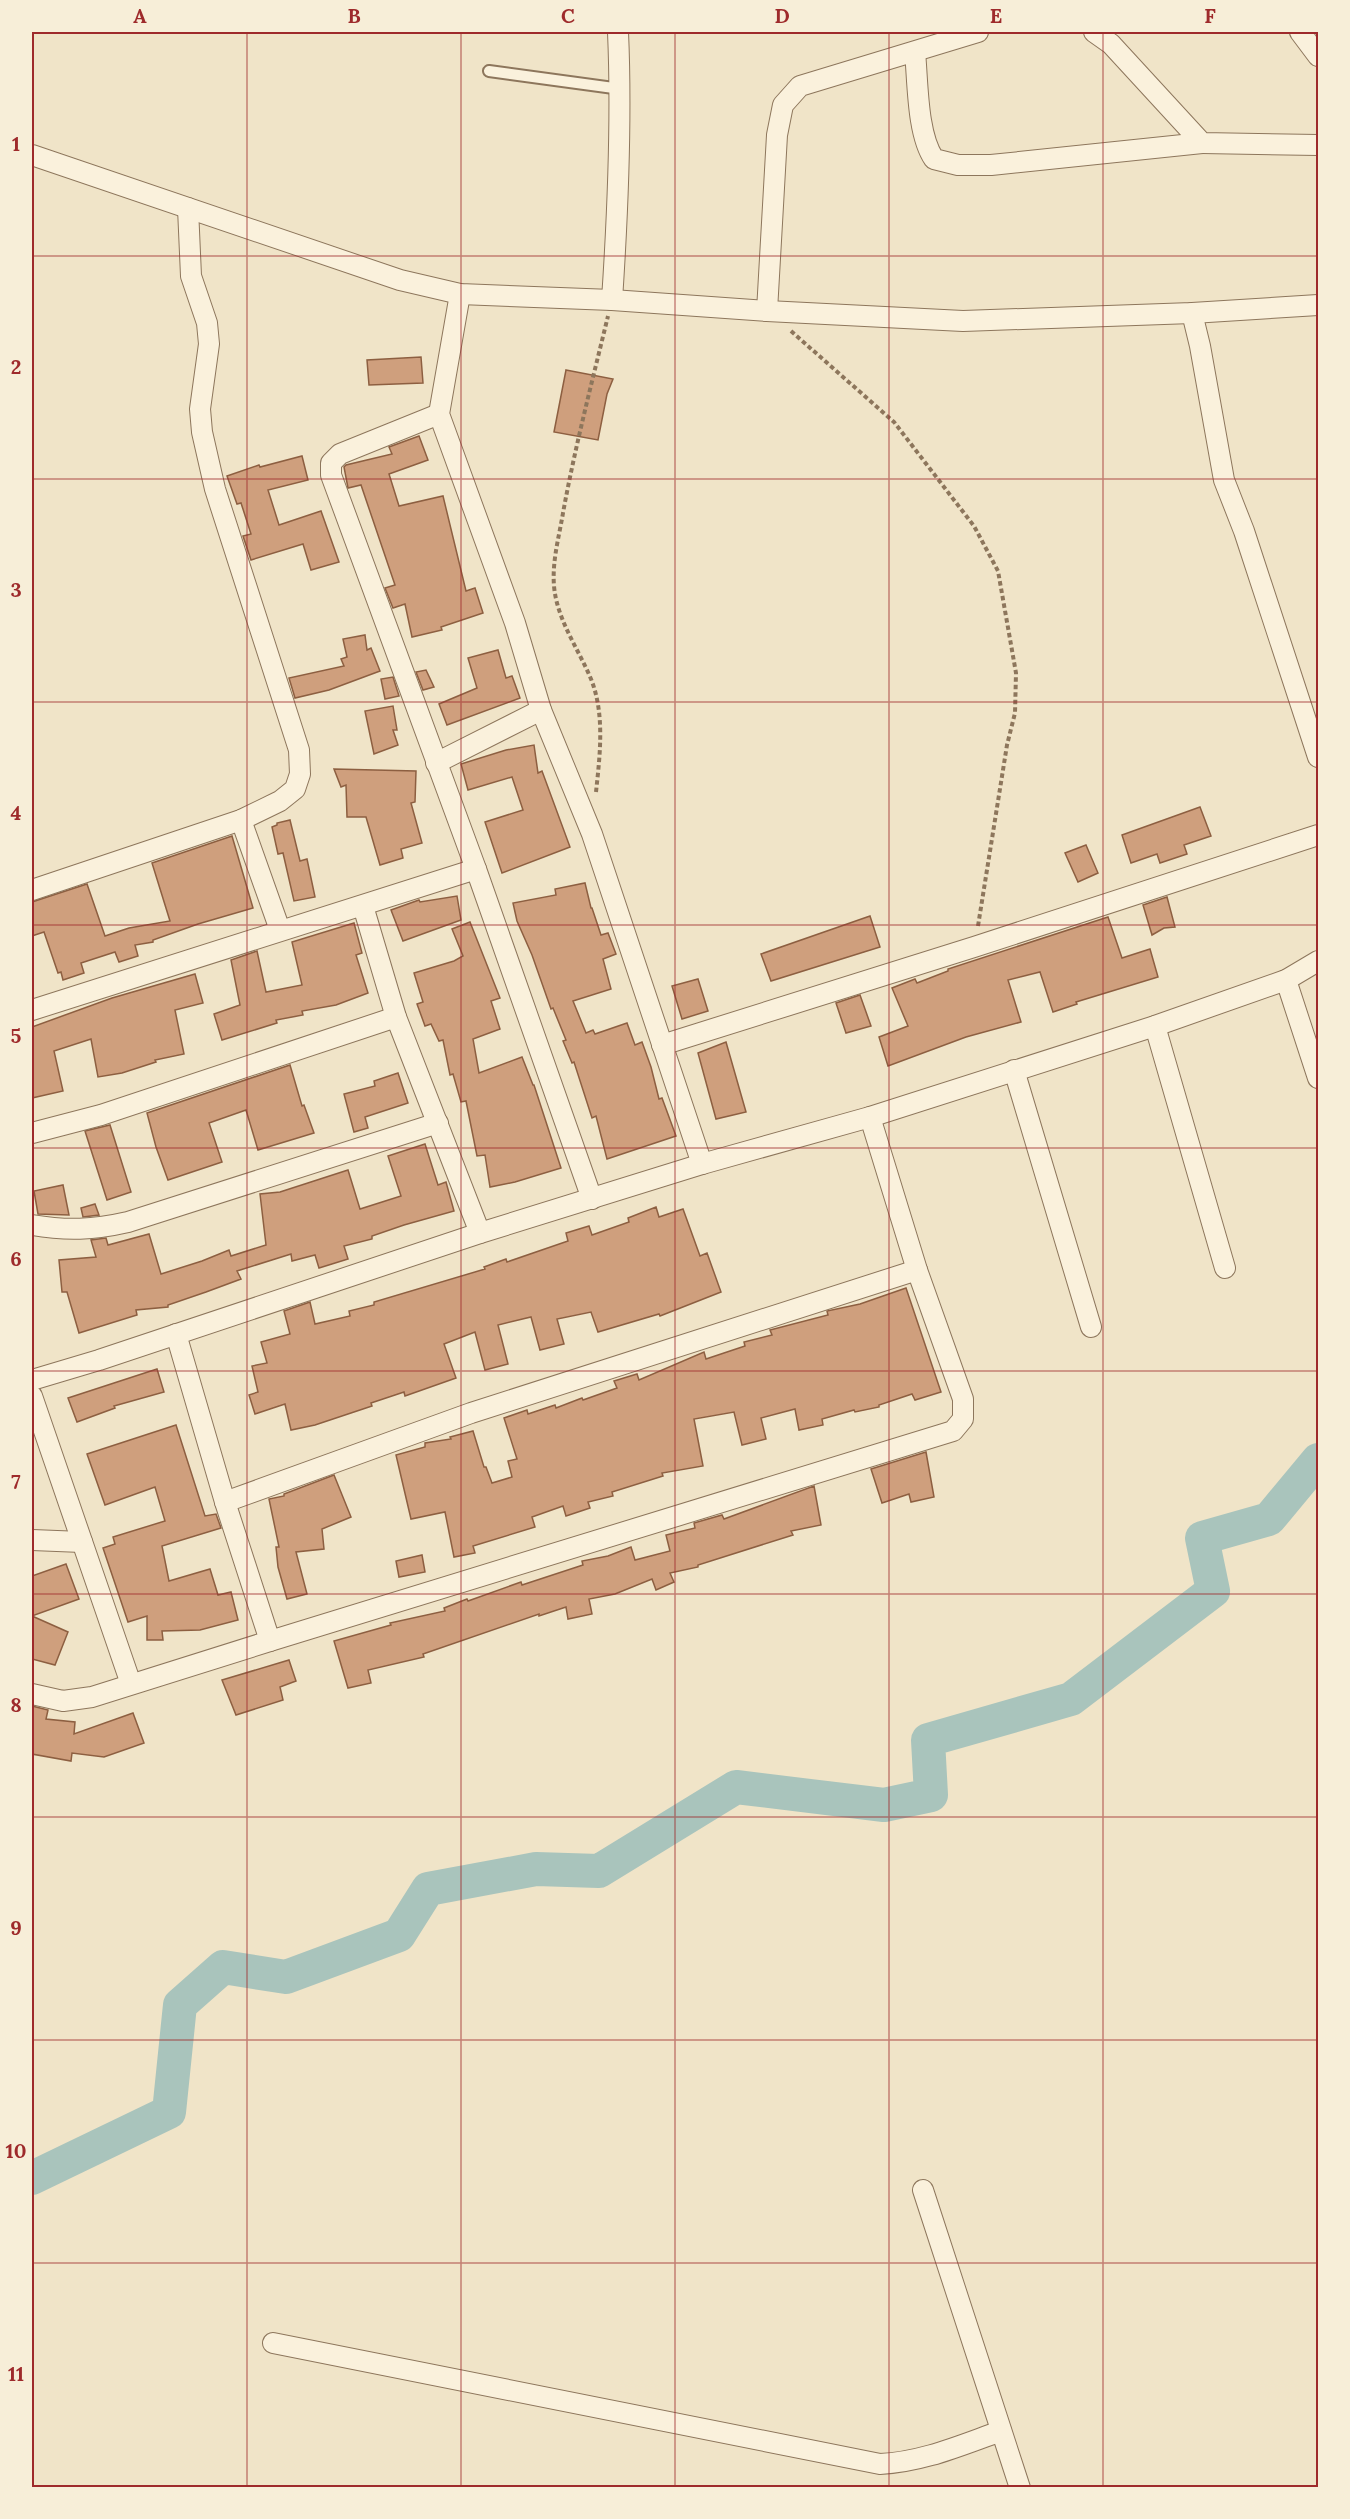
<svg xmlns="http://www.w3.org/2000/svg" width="1350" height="2519" viewBox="0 0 1350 2519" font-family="Lora,serif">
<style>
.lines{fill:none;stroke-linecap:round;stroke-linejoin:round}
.river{stroke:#a9c4bc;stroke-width:34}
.building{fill:#cf9f7d;stroke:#8d5f41;stroke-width:1.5}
.service-casing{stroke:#8d765c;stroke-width:14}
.minor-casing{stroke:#8d765c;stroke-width:22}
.path{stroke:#8d765c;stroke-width:4;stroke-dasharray:4.5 3;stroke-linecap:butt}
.service{stroke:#faf1dc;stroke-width:10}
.minor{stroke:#faf1dc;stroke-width:20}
.grid{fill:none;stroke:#9e2a2b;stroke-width:1.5;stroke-opacity:0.55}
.neatline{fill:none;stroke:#9e2a2b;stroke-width:2}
.grid-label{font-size:20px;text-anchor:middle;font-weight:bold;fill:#9e2a2b}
</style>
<rect width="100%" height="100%" fill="#f0e4c8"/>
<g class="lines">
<polyline class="river" points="32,2178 169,2112 180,2005 223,1967 286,1977 399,1935 428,1889 536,1869 599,1871 736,1787 884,1805 931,1795 928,1740 1071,1699 1213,1591 1202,1538 1269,1519 1318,1460"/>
</g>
<g class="building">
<polygon points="421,357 423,383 369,385 367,360"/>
<polygon points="566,370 613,379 607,394 598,440 554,432"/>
<polygon points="419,436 428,460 389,474 399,506 443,496 466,591 475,588 483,613 441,627 442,630 412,637 405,604 393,608 385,588 395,585 361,485 348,488 344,467 346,465 392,454 389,447"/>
<polygon points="302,456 308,480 268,490 279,525 321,511 339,562 311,570 303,544 251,560 243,536 251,534 241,503 237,504 227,476 259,465 260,467"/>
<polygon points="365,635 367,650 371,648 380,671 329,690 295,698 289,678 344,666 341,659 347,657 343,639"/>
<polygon points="498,650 506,678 512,676 520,698 447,725 439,704 477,688 468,658"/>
<polygon points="426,670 434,687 423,690 416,672"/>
<polygon points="393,677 399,696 385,699 381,679"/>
<polygon points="393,706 397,730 393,730 398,745 374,754 365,711"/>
<polygon points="534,745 538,773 542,771 570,847 502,873 485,822 523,810 512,777 468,790 461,764 506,750"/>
<polygon points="334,769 416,771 415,802 411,803 422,843 401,849 403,858 380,865 366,817 347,817 346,785 341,787"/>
<polygon points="1200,807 1211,836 1184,845 1187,854 1160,863 1157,854 1131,863 1122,835"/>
<polygon points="290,820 300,861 307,859 315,897 294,901 283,853 278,854 272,827 277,825 277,823"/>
<polygon points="232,836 253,908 198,924 153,940 153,942 135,945 138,956 119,962 115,952 81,963 84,973 63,980 61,972 58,973 44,932 32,936 32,902 87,884 105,936 129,928 170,921 152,863"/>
<polygon points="1086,845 1098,873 1078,882 1065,853"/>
<polygon points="585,883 591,908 592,908 601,935 608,933 616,954 603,959 611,989 573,1001 586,1033 593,1030 595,1034 627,1023 635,1045 642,1042 651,1067 659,1099 662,1098 676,1136 607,1159 596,1116 592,1118 574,1062 572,1063 563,1041 566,1040 553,1008 551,1009 532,955 517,921 513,903 556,895 555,889"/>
<polygon points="457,896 461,920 403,941 391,910 419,900 420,902"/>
<polygon points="1167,897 1175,927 1164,928 1152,935 1143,905"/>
<polygon points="870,916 880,947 771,981 761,954"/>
<polygon points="1108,917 1122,958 1150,949 1158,977 1076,1002 1077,1004 1053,1012 1040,972 1008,980 1021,1022 966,1037 888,1066 879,1037 908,1026 892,988 915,979 917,983 948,971 948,969"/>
<polygon points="470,922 500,998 491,1001 500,1029 473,1039 479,1073 522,1057 533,1085 534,1085 561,1168 515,1182 490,1187 485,1155 477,1156 466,1101 461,1102 453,1074 450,1075 443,1040 439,1041 431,1024 425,1026 417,1004 423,1002 414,973 454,961 463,956 452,929"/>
<polygon points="354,923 362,953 356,955 368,993 336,1005 302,1011 303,1015 276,1020 277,1023 222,1040 214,1014 240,1005 231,960 257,951 266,992 302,985 292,942"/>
<polygon points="195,974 203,1003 175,1010 184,1054 155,1060 156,1062 122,1073 98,1077 91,1039 54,1051 63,1091 32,1098 32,1027 112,998"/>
<polygon points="698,979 708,1011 682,1019 672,986"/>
<polygon points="860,995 871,1026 846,1033 836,1003"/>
<polygon points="726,1042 746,1112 716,1119 698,1053"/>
<polygon points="290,1065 302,1106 304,1105 314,1133 258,1150 246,1110 209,1123 222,1162 168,1180 156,1147 147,1113"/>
<polygon points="398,1073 408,1103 365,1117 368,1128 354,1132 344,1094 375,1086 374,1081"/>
<polygon points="110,1125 131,1192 107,1200 85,1131"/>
<polygon points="425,1144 438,1185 446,1182 454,1211 404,1225 372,1236 372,1239 344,1246 348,1259 319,1268 315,1255 292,1261 291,1254 237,1271 241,1279 206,1292 168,1305 168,1307 136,1310 137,1315 79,1333 67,1292 62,1292 59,1260 96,1257 91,1240 106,1238 108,1245 149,1234 161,1274 202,1261 229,1250 231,1256 266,1245 260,1194 280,1192 348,1170 360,1209 401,1196 388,1156"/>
<polygon points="63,1185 69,1215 38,1214 34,1191"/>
<polygon points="95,1204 99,1215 83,1217 81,1208"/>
<polygon points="656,1207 659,1217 683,1209 700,1256 707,1253 721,1292 660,1316 659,1314 598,1332 591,1312 557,1319 564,1344 540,1350 531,1317 498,1325 508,1364 485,1370 475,1332 444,1344 456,1378 405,1396 404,1392 371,1403 372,1406 315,1425 291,1430 285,1404 255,1414 249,1395 258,1392 252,1366 267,1363 261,1342 290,1334 284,1311 310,1302 315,1324 350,1316 349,1311 374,1305 374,1302 485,1269 484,1267 506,1259 507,1262 568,1241 566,1233 589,1226 592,1235 629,1222 628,1218"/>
<polygon points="906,1288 941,1392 915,1400 912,1394 879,1405 879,1407 855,1412 854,1410 822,1419 823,1425 799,1430 795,1409 761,1418 766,1439 742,1445 734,1412 694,1419 703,1466 662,1473 663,1476 612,1492 613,1496 588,1502 590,1508 566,1516 563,1506 532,1517 535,1527 473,1546 475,1553 454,1557 445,1512 411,1519 396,1455 425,1447 425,1443 451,1439 450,1437 473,1431 484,1467 486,1467 492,1483 512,1477 508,1461 517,1459 504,1418 527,1410 528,1414 555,1405 556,1408 582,1398 583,1400 617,1388 614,1381 637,1374 639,1380 704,1352 706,1359 745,1346 744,1342 772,1335 770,1330 828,1315 827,1311 860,1304"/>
<polygon points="157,1369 164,1392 114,1406 115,1408 77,1422 68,1398"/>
<polygon points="176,1425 205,1516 216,1514 221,1528 162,1546 169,1581 210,1569 218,1595 231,1592 238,1620 200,1630 162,1631 163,1640 147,1640 147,1616 128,1622 103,1548 115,1544 113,1537 165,1521 155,1487 105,1505 87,1454"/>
<polygon points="926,1452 934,1497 911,1502 909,1494 882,1503 871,1469"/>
<polygon points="334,1475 351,1517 322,1529 324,1549 296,1552 307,1594 287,1599 278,1567 276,1547 279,1547 269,1499 284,1496 284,1494"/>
<polygon points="814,1486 821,1525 791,1531 793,1535 698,1565 698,1567 670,1573 674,1582 656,1590 652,1579 615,1594 589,1599 592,1614 568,1619 566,1607 539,1616 539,1614 423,1654 424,1657 368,1670 371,1683 348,1688 334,1641 391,1625 390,1623 445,1611 444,1608 467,1599 468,1601 521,1582 522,1585 583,1565 582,1561 608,1556 631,1547 635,1560 670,1551 666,1535 695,1528 694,1523 722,1515 724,1519"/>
<polygon points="422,1555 425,1572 399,1577 396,1561"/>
<polygon points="66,1564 79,1599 32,1616 32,1576"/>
<polygon points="32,1616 68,1632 55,1665 32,1659"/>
<polygon points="289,1660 296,1681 280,1687 283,1700 236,1715 222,1680"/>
<polygon points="32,1706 48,1710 46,1719 75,1722 74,1734 133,1713 144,1743 104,1757 72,1753 71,1761 32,1754"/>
</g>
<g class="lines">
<defs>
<polyline id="service" points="489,71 621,89"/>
<g id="minor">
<polyline points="1094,32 1111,44 1202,143 1318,145"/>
<polyline points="1300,32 1318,56"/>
<path d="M915,52C918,83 917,134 934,159L958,165H991L1202,143"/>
<polyline points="32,155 400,280 460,294 612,300 767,311 963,321 1192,313 1318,305"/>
<polyline points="460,294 439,414 515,623 541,710 592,834 702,1164"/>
<path d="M612,300C618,210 622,122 618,32"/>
<polyline points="767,311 777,135 783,105 800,86 978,32"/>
<polyline points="1192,313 1200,346 1224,480 1244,531 1318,757"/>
<polyline points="439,414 340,454 331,463 331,475 476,869"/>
<polyline points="436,763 541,710"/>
<polyline points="241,820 280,930"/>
<polyline points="32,890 241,820 280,801 295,789 300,774 299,750 215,489 202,432 200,409 209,344 207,323 191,276 188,208"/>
<polyline points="363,906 396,1017 480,1233"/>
<polyline points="1286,980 1318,1078"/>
<polyline points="32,1010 476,869 592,1199"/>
<polyline points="1155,1026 1225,1268"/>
<polyline points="662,1045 974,947 1318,835"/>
<polyline points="1014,1070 1091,1327"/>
<polyline points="32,1133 101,1115 396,1017"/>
<path d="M32,1225C67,1231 93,1230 128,1222L438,1123"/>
<polyline points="176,1334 225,1502 270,1641 953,1431 963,1419 963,1399 917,1270 870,1117"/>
<polyline points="32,1380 99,1360 480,1233 702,1164 870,1117 1155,1026 1286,980 1318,961"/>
<polyline points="32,1396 131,1684"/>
<polyline points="225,1502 471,1413 917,1270"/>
<polyline points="32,1540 82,1542"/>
<polyline points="32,1694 63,1701 92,1697 270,1641"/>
<polyline points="923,2190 1020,2488"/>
<path d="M273,2343L880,2464C923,2462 961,2445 1001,2431"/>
</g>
</defs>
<use href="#service" class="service-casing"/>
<use href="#minor" class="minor-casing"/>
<g class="path">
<polyline points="791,331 894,422 974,526 998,571 1016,673 1015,713 1007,745 978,926"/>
<path d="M596,792C600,755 605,714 591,679C578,648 557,620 554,586C552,561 559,537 563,513C575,447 592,382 608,316"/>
</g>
<use href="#service" class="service"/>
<use href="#minor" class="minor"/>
</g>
<path class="grid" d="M247,32V2488M461,32V2488M675,32V2488M889,32V2488M1103,32V2488M32,256H1318M32,479H1318M32,702H1318M32,925H1318M32,1148H1318M32,1371H1318M32,1594H1318M32,1817H1318M32,2040H1318M32,2263H1318"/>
<rect width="1350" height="2519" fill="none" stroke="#f7eed8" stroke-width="66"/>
<rect x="33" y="33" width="1284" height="2453" class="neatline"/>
<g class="grid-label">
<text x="140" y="23">A</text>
<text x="354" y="23">B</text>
<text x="568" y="23">C</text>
<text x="782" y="23">D</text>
<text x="996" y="23">E</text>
<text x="1210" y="23">F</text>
<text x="16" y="151">1</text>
<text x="16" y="374">2</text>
<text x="16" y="597">3</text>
<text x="16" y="820">4</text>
<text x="16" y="1043">5</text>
<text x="16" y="1266">6</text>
<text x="16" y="1489">7</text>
<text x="16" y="1712">8</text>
<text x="16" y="1935">9</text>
<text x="16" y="2158">10</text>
<text x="16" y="2381">11</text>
</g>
</svg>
